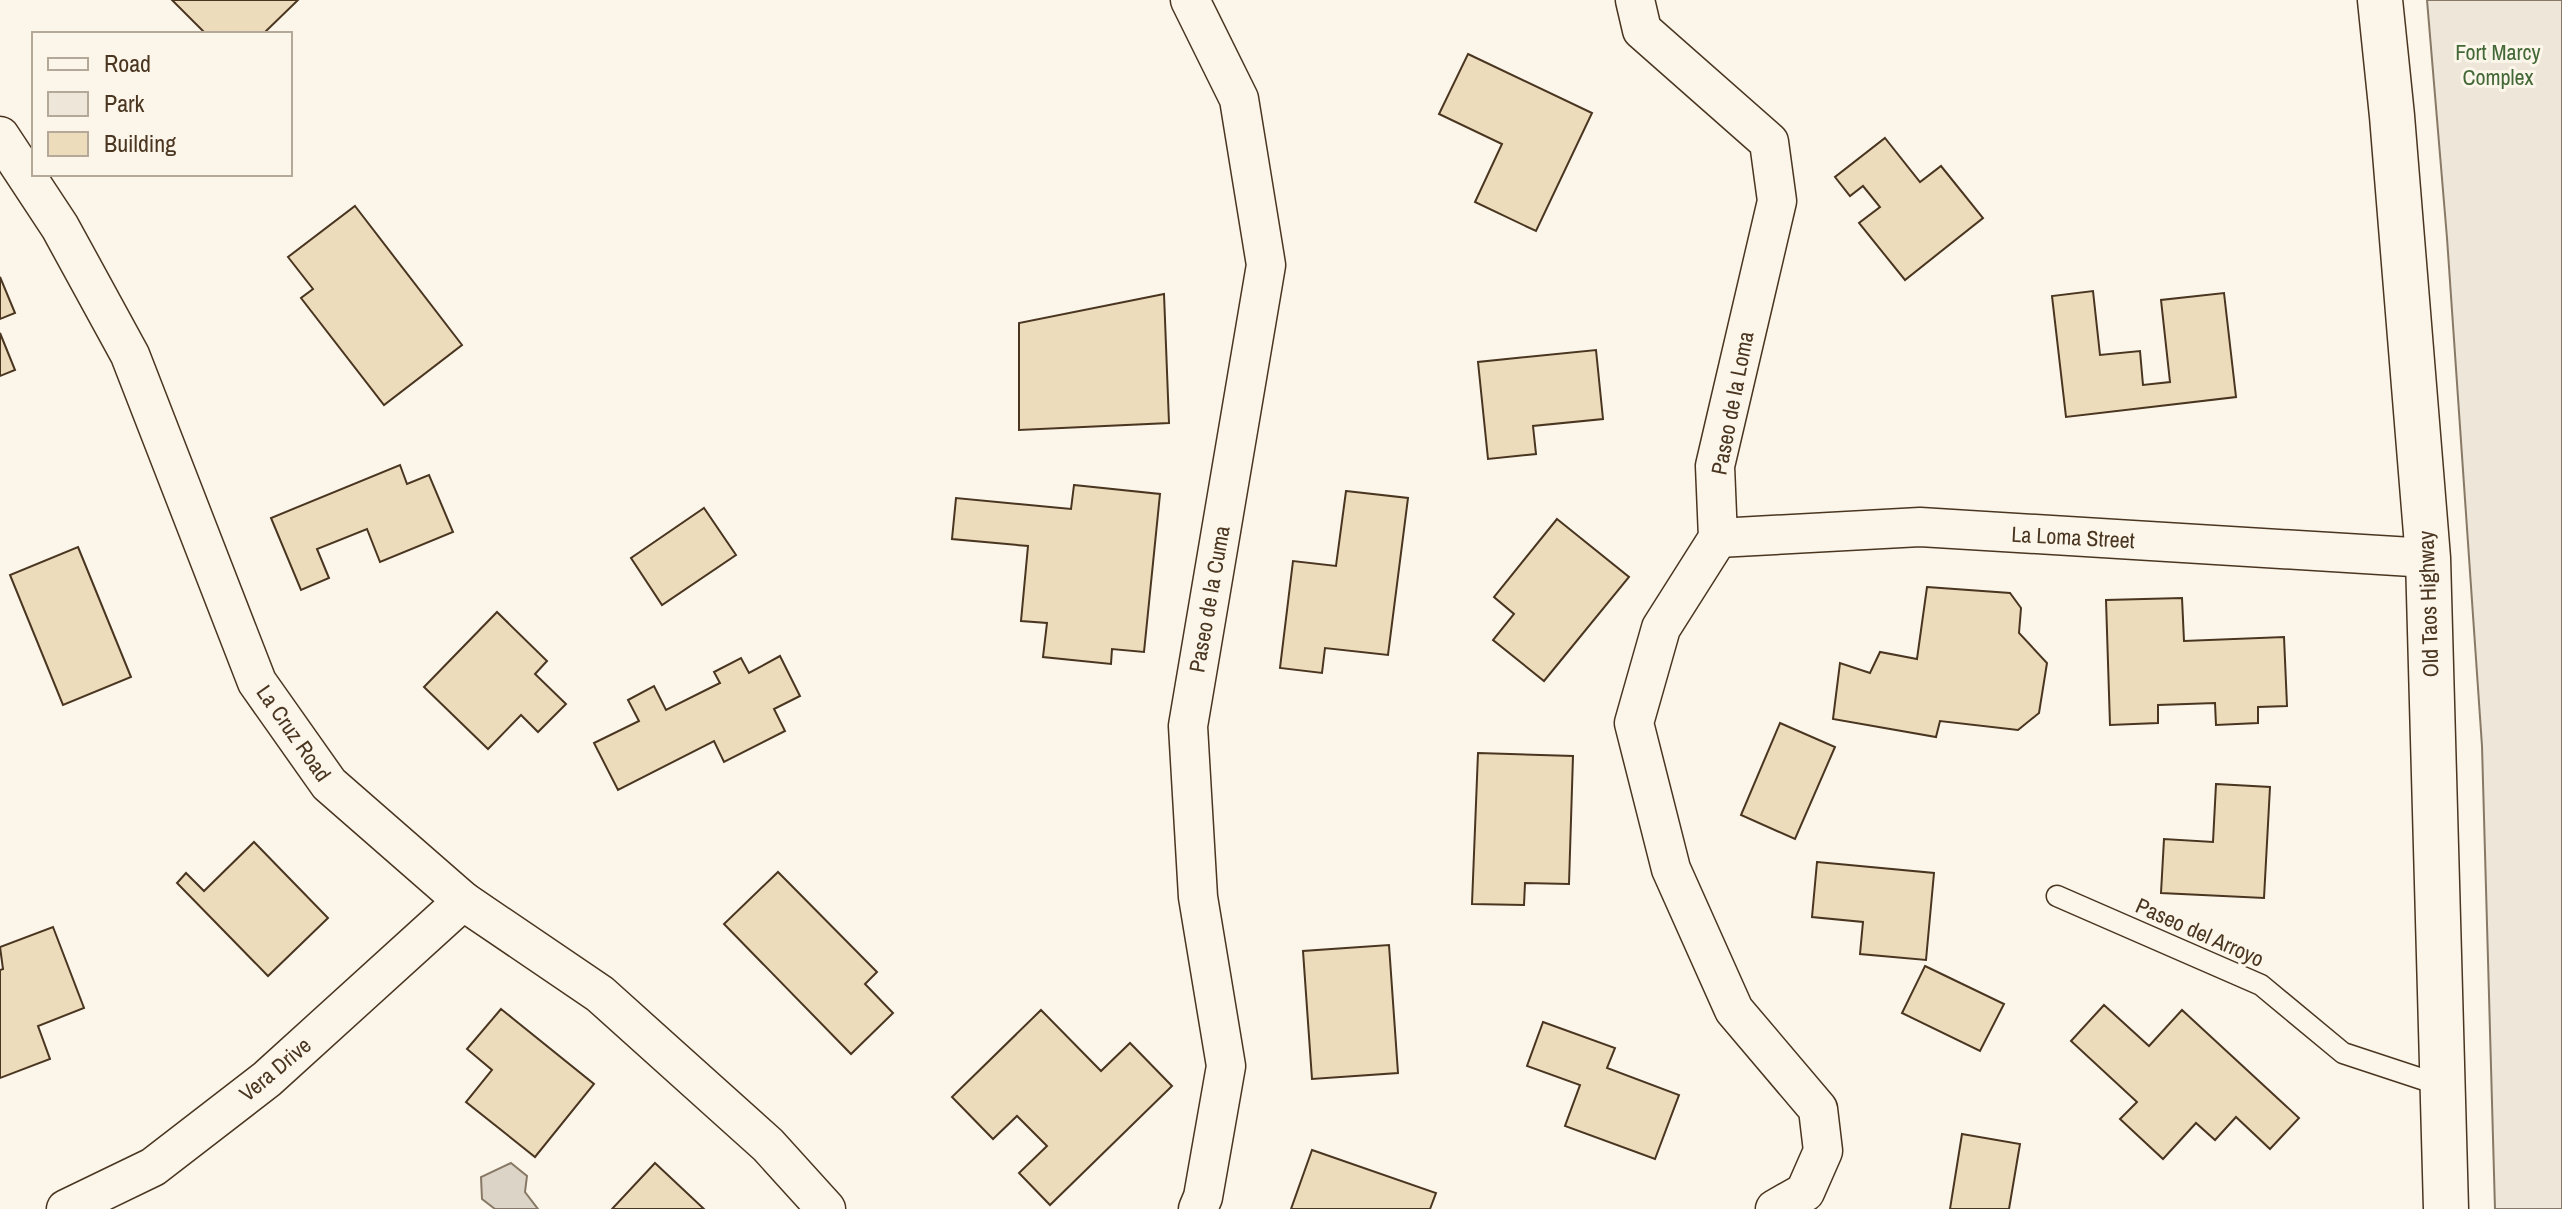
<svg xmlns="http://www.w3.org/2000/svg" width="2562" height="1209" viewBox="0 0 2562 1209" font-family="'Archivo Narrow',sans-serif">
<style>
.green{fill:#ede6d9;stroke:#887966;stroke-width:2}
.water{fill:#dcd4c6;stroke:#887966;stroke-width:2}
.building{fill:#ecdcbc;stroke:#4a3520;stroke-width:2}
.lines{fill:none;stroke-linecap:round;stroke-linejoin:round}
.lane-casing{stroke:#4a3520;stroke-width:23}
.street-casing{stroke:#4a3520;stroke-width:41}
.secondary-casing{stroke:#4a3520;stroke-width:47}
.lane{stroke:#fbf6e9;stroke-width:20}
.street{stroke:#fbf6e9;stroke-width:38}
.secondary{stroke:#fbf6e9;stroke-width:44}
.labels{text-anchor:middle;dominant-baseline:central;stroke-width:6;stroke-linejoin:round;paint-order:stroke}
.park-label{font-size:22px;fill:#436837;stroke:#fbf6e9}
.street-label{font-size:22px;fill:#4a3520;stroke:#fbf6e9}
</style>
<rect width="100%" height="100%" fill="#fbf6e9"/>
<polygon class="green" points="2427,0 2562,0 2562,1209 2495,1209 2482,746 2447,238"/>
<polygon class="water" points="511,1163 527,1176 525,1192 538,1209 495,1209 482,1199 481,1177"/>
<g class="building">
<polygon points="172,0 298,0 263,34 206,34"/>
<polygon points="1468,54 1592,113 1536,231 1475,202 1502,144 1439,114"/>
<polygon points="1885,138 1920,182 1941,166 1983,218 1905,280 1859,223 1880,207 1863,186 1850,196 1835,177"/>
<polygon points="355,206 462,345 384,405 301,298 313,289 288,257"/>
<polygon points="0,277 15,313 0,319"/>
<polygon points="2093,291 2100,355 2140,351 2143,385 2170,382 2161,300 2224,293 2236,397 2066,417 2052,296"/>
<polygon points="1164,294 1169,423 1019,430 1019,323"/>
<polygon points="0,333 15,370 0,376"/>
<polygon points="1596,350 1603,419 1533,426 1536,454 1488,459 1478,362"/>
<polygon points="400,465 407,484 429,475 453,532 380,562 367,529 317,549 329,578 301,590 271,518"/>
<polygon points="1074,485 1160,494 1144,652 1112,649 1111,664 1043,657 1047,623 1021,621 1028,546 952,539 956,498 1071,509"/>
<polygon points="1346,491 1408,498 1388,655 1325,648 1322,673 1280,668 1293,561 1336,566"/>
<polygon points="704,508 736,555 662,605 631,558"/>
<polygon points="1557,519 1629,577 1544,681 1493,640 1514,614 1494,597"/>
<polygon points="78,547 131,677 63,705 10,575"/>
<polygon points="1927,587 2010,593 2021,608 2019,633 2047,663 2039,713 2018,730 1940,721 1936,737 1833,719 1840,663 1870,673 1880,652 1917,659"/>
<polygon points="2182,598 2184,641 2284,637 2287,706 2258,707 2258,723 2216,725 2215,703 2158,705 2158,723 2110,725 2106,600"/>
<polygon points="497,612 547,661 535,674 566,704 538,732 521,715 488,749 424,687"/>
<polygon points="780,656 800,696 774,709 785,731 724,762 714,741 618,790 594,743 639,721 628,700 654,686 666,710 720,683 714,672 741,658 749,673"/>
<polygon points="1780,723 1835,747 1795,839 1741,815"/>
<polygon points="1478,753 1573,756 1569,884 1525,883 1524,905 1472,904"/>
<polygon points="2216,784 2270,787 2264,898 2161,893 2164,839 2213,842"/>
<polygon points="254,842 328,918 268,976 177,883 186,873 204,891"/>
<polygon points="1817,862 1934,873 1926,960 1860,954 1863,922 1812,917"/>
<polygon points="778,872 877,972 865,984 893,1013 851,1054 724,924"/>
<polygon points="53,927 84,1008 38,1026 50,1059 0,1078 0,970 3,969 0,947"/>
<polygon points="1389,945 1398,1073 1312,1079 1303,951"/>
<polygon points="1925,966 2004,1004 1980,1051 1902,1013"/>
<polygon points="2104,1005 2149,1046 2182,1010 2299,1118 2270,1149 2236,1117 2215,1140 2196,1123 2163,1159 2120,1119 2137,1102 2071,1041"/>
<polygon points="501,1009 594,1084 535,1157 466,1102 492,1070 467,1049"/>
<polygon points="1041,1010 1101,1071 1130,1043 1172,1086 1050,1205 1019,1173 1047,1146 1017,1116 993,1139 952,1097"/>
<polygon points="1543,1022 1615,1048 1607,1068 1679,1095 1655,1159 1565,1126 1580,1085 1527,1066"/>
<polygon points="1962,1134 2020,1144 2009,1209 1950,1209"/>
<polygon points="1312,1150 1436,1193 1430,1209 1291,1209"/>
<polygon points="655,1163 704,1209 612,1209"/>
</g>
<g class="lines">
<defs>
<polyline id="lane" points="2057,896 2261,985 2343,1053 2443,1086"/>
<g id="street">
<polyline points="1190,0 1239,99 1266,265 1188,726 1198,897 1226,1066 1203,1197 1198,1209"/>
<polyline points="1635,0 1642,30 1769,142 1777,201 1715,466 1718,538 1661,628 1634,723 1671,869 1734,1010 1818,1109 1823,1151 1805,1192 1775,1209"/>
<polyline points="0,136 60,227 130,355 257,682 329,784 463,901 600,994 768,1145 826,1209"/>
<polyline points="1718,538 1920,527 2428,558"/>
<polyline points="66,1209 153,1167 267,1079 463,901"/>
</g>
<polyline id="secondary" points="2380,0 2392,116 2428,558 2446,1209"/>
</defs>
<use href="#lane" class="lane-casing"/>
<use href="#street" class="street-casing"/>
<use href="#secondary" class="secondary-casing"/>
<use href="#lane" class="lane"/>
<use href="#street" class="street"/>
<use href="#secondary" class="secondary"/>
</g>
<g class="labels">
<g class="park-label">
<text x="2498" y="52">Fort Marcy<tspan x="2498" dy="25">Complex</tspan></text>
</g>
<g class="street-label">
<text transform="translate(1732 403) rotate(-79)">Paseo de la Loma</text>
<text transform="translate(2073 537) rotate(3)">La Loma Street</text>
<text transform="translate(1209 599) rotate(-80)">Paseo de la Cuma</text>
<text transform="translate(2428 604) rotate(-92)">Old Taos Highway</text>
<text transform="translate(294 733) rotate(55)">La Cruz Road</text>
<text transform="translate(2200 932) rotate(24)">Paseo del Arroyo</text>
<text transform="translate(275 1069) rotate(-40)">Vera Drive</text>
</g>
</g>
<rect x="32" y="32" width="260" height="144" fill="#fbf6e9" stroke="#b4a999" stroke-width="2"/>
<rect x="48" y="58" width="40" height="12" fill="#fbf6e9" stroke="#b4a999" stroke-width="2"/>
<text x="104" y="72" font-size="24" fill="#4a3520">Road</text>
<rect x="48" y="92" width="40" height="24" fill="#ede6d9" stroke="#b4a999" stroke-width="2"/>
<text x="104" y="112" font-size="24" fill="#4a3520">Park</text>
<rect x="48" y="132" width="40" height="24" fill="#ecdcbc" stroke="#b4a999" stroke-width="2"/>
<text x="104" y="152" font-size="24" fill="#4a3520">Building</text>
</svg>
